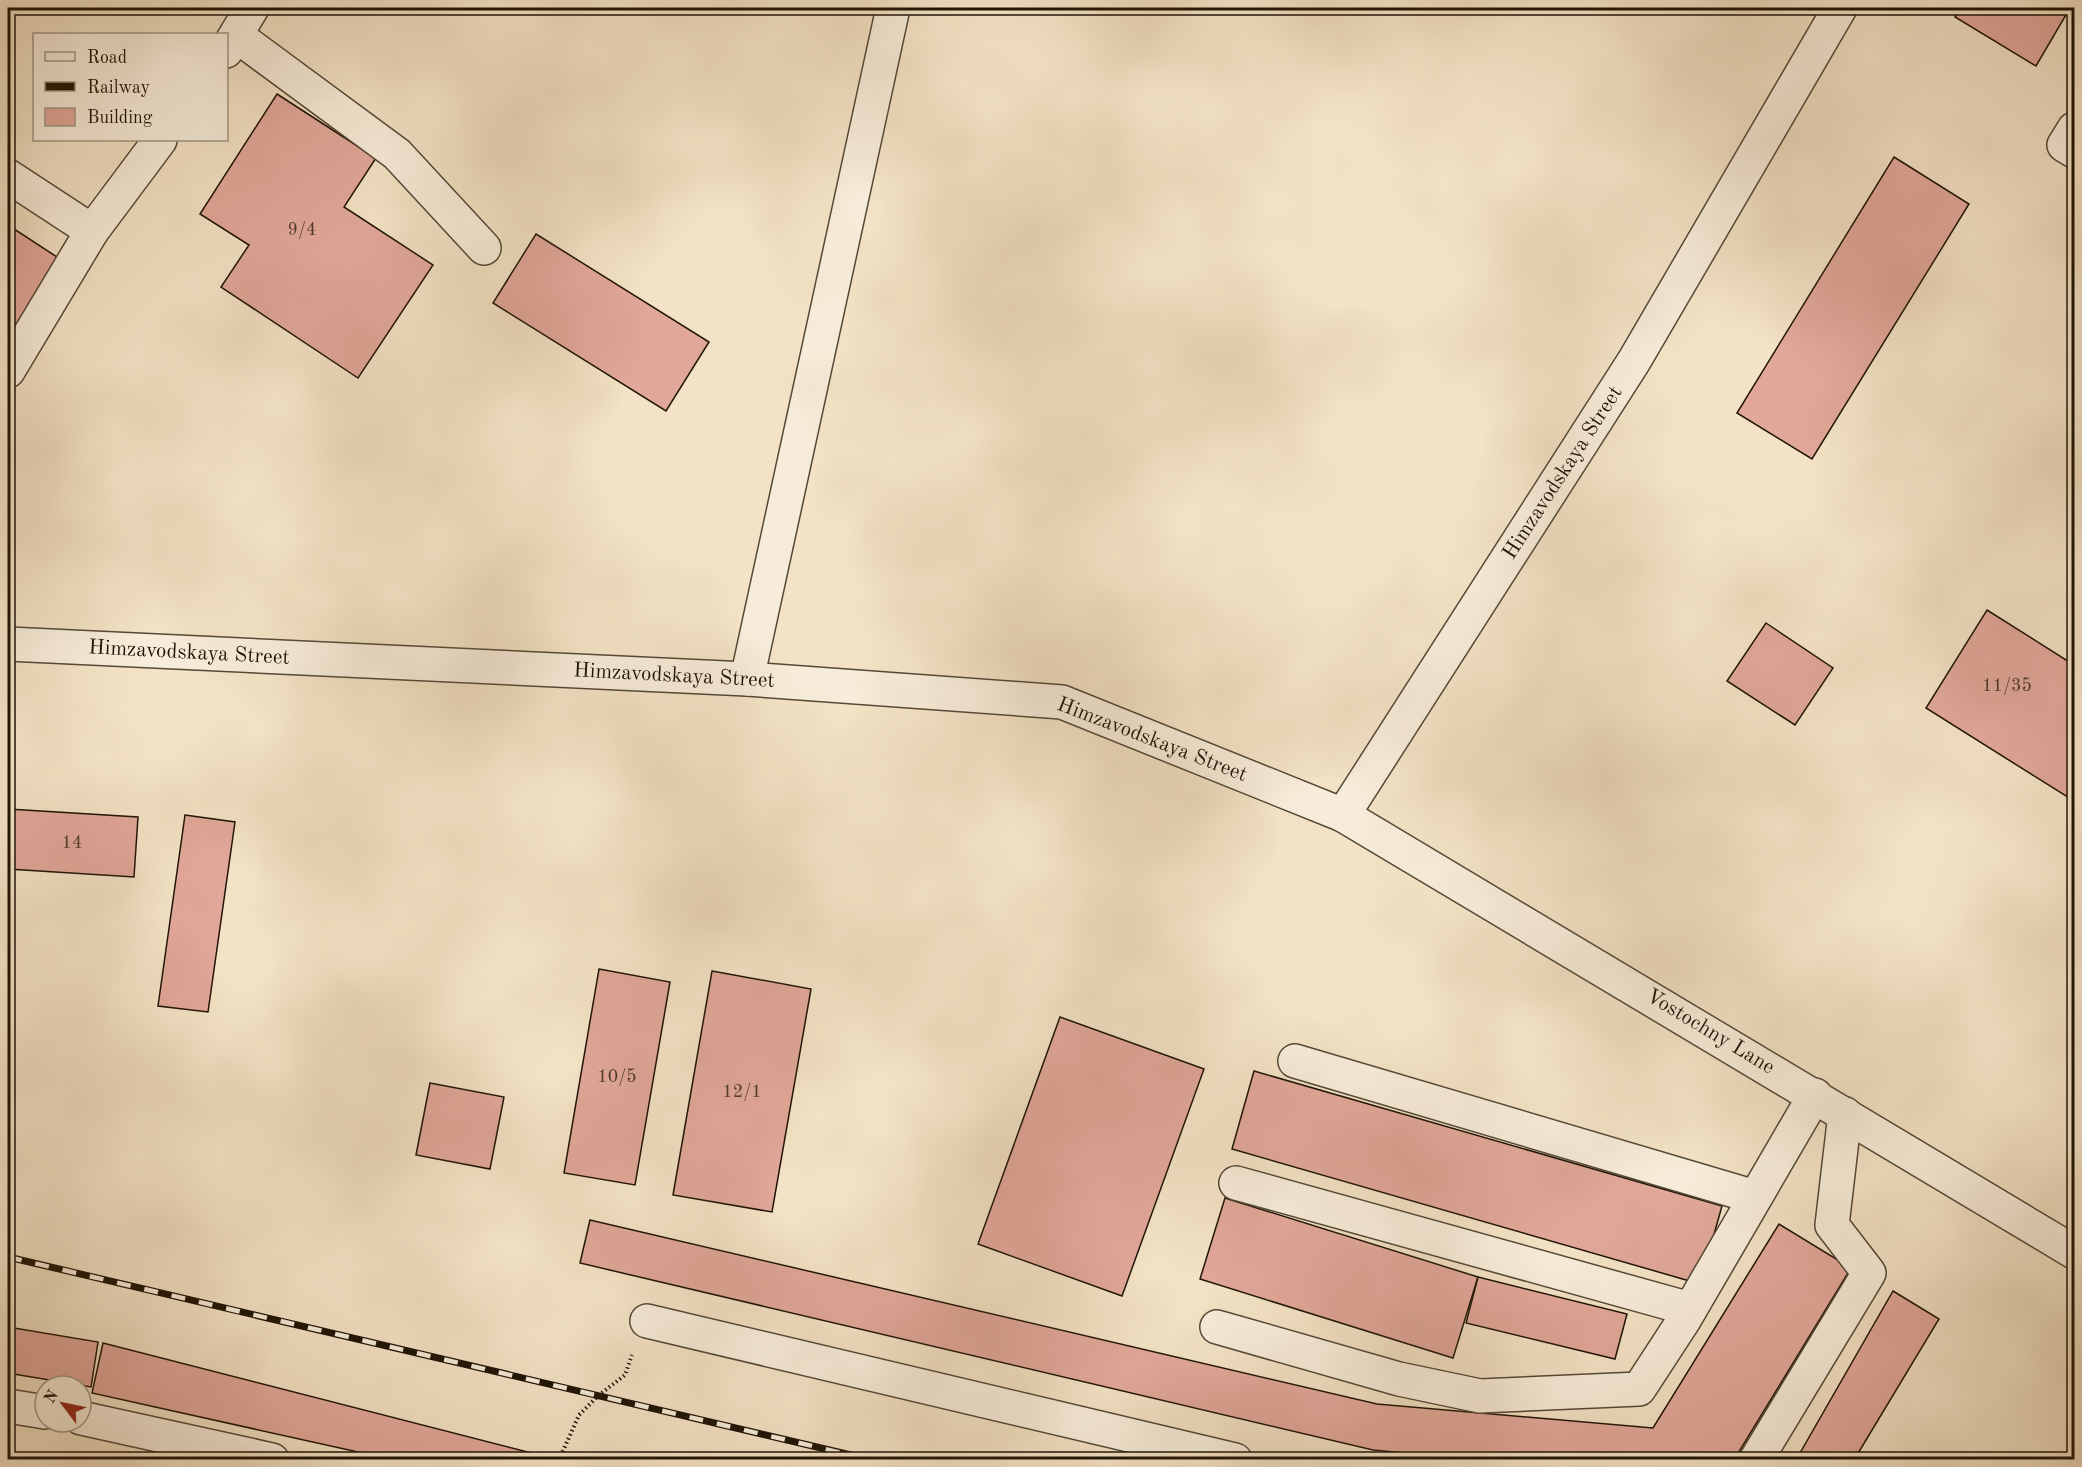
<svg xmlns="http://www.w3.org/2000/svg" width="2082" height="1467" viewBox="0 0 2082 1467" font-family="'Old Standard TT',serif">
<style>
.building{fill:#e1a799;stroke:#1f1406;stroke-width:1.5}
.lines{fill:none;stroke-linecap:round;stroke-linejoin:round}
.minor-casing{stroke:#544836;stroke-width:36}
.path{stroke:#1f1406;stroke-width:4;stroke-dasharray:1.5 3;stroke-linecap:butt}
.minor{stroke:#f7ecd9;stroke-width:33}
.rail-casing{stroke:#1f1406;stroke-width:7}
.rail{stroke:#f7ecd9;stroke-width:4.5;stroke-dasharray:14;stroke-linecap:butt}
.labels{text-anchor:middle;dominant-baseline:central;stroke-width:5;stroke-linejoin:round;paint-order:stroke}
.number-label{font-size:18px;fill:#50392b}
.street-label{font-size:21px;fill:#1f1406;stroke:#f7ecd9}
</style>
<rect width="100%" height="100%" fill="#f3e2c5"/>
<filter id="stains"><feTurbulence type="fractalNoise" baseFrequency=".00333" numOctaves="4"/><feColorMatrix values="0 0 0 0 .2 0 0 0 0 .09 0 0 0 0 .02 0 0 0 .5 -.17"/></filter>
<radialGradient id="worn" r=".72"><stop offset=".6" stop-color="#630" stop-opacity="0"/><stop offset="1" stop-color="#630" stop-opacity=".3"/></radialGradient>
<g class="building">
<polygon points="1961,8 2070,8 2036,66 1955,17"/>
<polygon points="277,94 376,158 344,207 433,265 358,378 221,287 249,245 200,214"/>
<polygon points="1894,157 1969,204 1812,459 1737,413"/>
<polygon points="8,225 60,259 8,339"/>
<polygon points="536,234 709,342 666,411 493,303"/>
<polygon points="1987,610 2074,665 2074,801 1926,708"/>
<polygon points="1766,623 1833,668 1795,725 1727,681"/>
<polygon points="8,809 138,817 134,877 8,869"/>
<polygon points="185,815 235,822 208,1012 158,1006"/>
<polygon points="599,969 670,982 635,1185 564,1173"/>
<polygon points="712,971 811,989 772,1212 673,1195"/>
<polygon points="1060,1017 1204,1069 1122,1296 978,1244"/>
<polygon points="1254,1071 1722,1206 1700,1284 1232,1149"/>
<polygon points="430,1083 504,1097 490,1169 416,1155"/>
<polygon points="1225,1198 1478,1277 1453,1358 1200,1279"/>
<polygon points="590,1220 1377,1404 1653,1428 1779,1224 1851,1268 1734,1460 1478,1460 1373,1450 580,1263"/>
<polygon points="1478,1277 1627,1314 1615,1359 1466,1323"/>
<polygon points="1893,1291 1939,1319 1854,1460 1796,1460"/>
<polygon points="8,1327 98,1342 91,1387 8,1373"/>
<polygon points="103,1343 559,1460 394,1460 92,1393"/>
</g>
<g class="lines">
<defs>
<g id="minor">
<polyline points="237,36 397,154 484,248"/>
<polyline points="226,51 252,8"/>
<polyline points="2074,129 2064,145 2074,151"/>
<polyline points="8,176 92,231"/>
<polyline points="8,371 92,231 160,140"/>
<polyline points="8,644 747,679 1062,702 1343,815 2074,1252"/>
<polyline points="747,679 893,8"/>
<polyline points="1343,815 1634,361 1840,8"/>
<polyline points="1295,1061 1755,1197"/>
<polyline points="1236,1183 1690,1309"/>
<polyline points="647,1321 1235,1460"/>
<polyline points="1217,1327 1399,1379 1480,1396 1639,1389 1684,1320 1815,1095"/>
<polyline points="8,1406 45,1412"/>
<polyline points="81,1418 272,1460"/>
<polyline points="1756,1460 1869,1273 1832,1225 1845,1114"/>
</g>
</defs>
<use href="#minor" class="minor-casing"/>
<polyline class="path" points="559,1460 579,1415 599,1395 625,1375 632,1355"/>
<use href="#minor" class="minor"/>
<defs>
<polyline id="rail" points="8,1257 872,1460"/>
</defs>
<use href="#rail" class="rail-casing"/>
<use href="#rail" class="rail"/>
</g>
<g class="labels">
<g class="number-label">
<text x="302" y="230">9/4</text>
<text x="2007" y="686">11/35</text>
<text x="72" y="843">14</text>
<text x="617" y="1077">10/5</text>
<text x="742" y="1092">12/1</text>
</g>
<g class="street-label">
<text transform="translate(1563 473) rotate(-57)">Himzavodskaya Street</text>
<text transform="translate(189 653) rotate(3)">Himzavodskaya Street</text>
<text transform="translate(674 676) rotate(3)">Himzavodskaya Street</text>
<text transform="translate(1152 740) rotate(21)">Himzavodskaya Street</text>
<text transform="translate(1710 1032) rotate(31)">Vostochny Lane</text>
</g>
</g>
<rect width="2082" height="1467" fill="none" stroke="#f3e2c5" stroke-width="30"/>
<rect x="9" y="9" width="2064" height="1449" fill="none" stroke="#1f1406" stroke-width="3"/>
<rect x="15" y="15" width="2052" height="1437" fill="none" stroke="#1f1406" stroke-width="1.5"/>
<rect x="33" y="33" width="195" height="108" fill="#f7ecd9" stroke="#a19685" stroke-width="1.5"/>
<rect x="45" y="52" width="30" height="9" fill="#f7ecd9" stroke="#a19685" stroke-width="1.5"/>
<text x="87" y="63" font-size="18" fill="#1f1406">Road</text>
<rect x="45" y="82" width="30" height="9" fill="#1f1406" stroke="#a19685" stroke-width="1.5"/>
<text x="87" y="93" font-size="18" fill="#1f1406">Railway</text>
<rect x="45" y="108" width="30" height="18" fill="#e1a799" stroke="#a19685" stroke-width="1.5"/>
<text x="87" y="123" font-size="18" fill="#1f1406">Building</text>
<g transform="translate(63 1404) rotate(302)"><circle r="28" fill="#f7ecd9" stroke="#a19685" stroke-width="1.5"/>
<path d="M0-4.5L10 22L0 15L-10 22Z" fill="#8f2418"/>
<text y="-9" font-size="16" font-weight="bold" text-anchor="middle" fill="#1f1406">N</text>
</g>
<rect width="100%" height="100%" filter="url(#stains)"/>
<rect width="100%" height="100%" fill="url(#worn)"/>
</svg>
